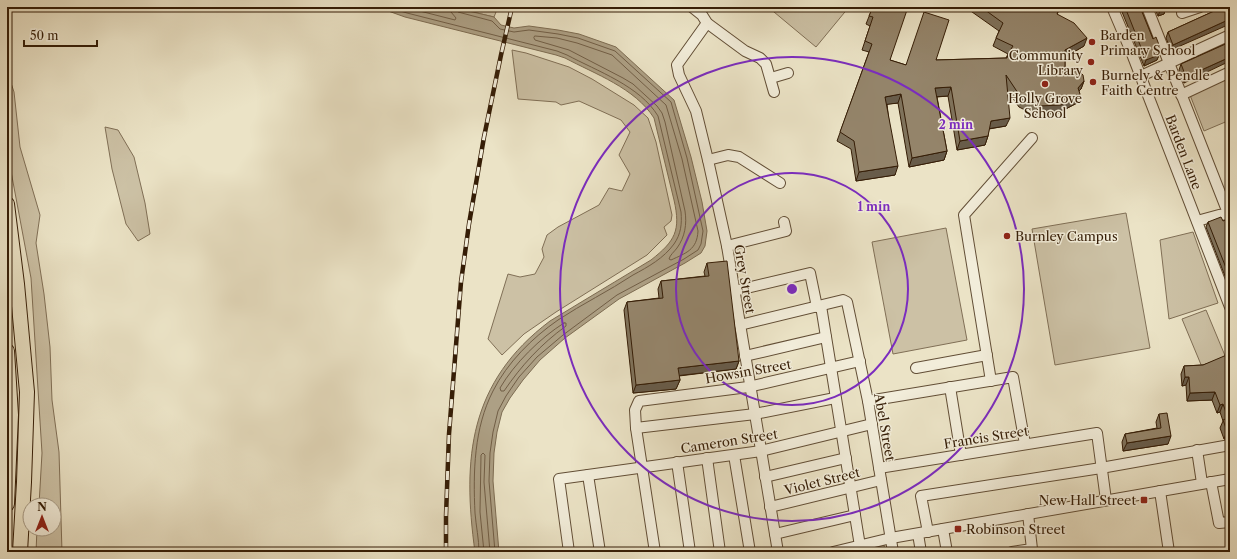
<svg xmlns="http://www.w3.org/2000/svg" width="1237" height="559" viewBox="0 0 1237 559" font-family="'Libre Caslon Text',serif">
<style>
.green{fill:#ccc1a5;stroke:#806f56}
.water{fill:#ada085;stroke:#7d6c52}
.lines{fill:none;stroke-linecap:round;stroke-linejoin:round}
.shore{stroke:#715e46;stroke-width:1}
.minor-casing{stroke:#624e36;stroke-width:12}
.highway-casing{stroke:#351d06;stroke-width:16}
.minor{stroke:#f2edda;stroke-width:10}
.highway{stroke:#ebe3c6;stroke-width:14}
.rail-casing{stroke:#351d06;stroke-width:4.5}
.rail{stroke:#f2edda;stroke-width:3;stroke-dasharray:9;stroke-linecap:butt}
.wall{fill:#7f725b;stroke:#351d06}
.shaded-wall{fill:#685c4a;stroke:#351d06}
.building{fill:#94846a;stroke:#351d06}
.ring{fill:none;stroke:#7b2cbf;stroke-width:2}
.poi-dot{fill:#8f2418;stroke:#f2edda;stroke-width:1.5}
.labels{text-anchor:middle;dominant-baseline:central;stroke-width:3;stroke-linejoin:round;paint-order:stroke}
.poi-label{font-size:13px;fill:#351d06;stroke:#f2edda;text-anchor:start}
.street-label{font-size:13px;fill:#351d06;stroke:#f2edda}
.centre{fill:#7b2cbf;stroke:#f2edda;stroke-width:2}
.ring-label{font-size:12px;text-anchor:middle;font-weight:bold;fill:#7b2cbf;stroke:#f2edda;stroke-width:3;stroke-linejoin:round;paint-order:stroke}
</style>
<rect width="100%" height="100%" fill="#ebe3c6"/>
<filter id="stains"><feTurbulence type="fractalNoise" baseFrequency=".005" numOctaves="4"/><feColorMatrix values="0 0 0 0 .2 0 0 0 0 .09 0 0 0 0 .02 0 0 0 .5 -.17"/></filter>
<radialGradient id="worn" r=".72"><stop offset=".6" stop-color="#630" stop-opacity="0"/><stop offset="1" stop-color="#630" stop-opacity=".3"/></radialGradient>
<g class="green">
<polygon points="452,7 498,7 494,17"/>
<polygon points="768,7 849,7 816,47"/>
<polygon points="512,50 526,53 569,67 592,79 634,105 648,118 656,142 672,215 671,221 664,227 667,235 647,255 556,312 524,334 502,355 488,339 508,274 520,277 535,274 544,257 542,249 547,235 558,227 599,205 609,188 622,191 630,174 619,155 630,132 621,120 579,101 561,105 556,102 518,99"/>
<polygon points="7,71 14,92 20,147 40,215 36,243 44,294 50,347 52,400 59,452 62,552 36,552 37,529 54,529 54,505 39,505 42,453 31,278 7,150"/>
<polygon points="1230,77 1230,120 1204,131 1190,95"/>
<polygon points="105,127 118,130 134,157 145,203 150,234 138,241 126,224 112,169"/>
<polygon points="1126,213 1150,348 1055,365 1032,229"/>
<polygon points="946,228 967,340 893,354 872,242"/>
<polygon points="1193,232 1218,303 1169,319 1160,240"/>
<polygon points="1206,310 1226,358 1202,367 1182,319"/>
<polygon points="884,545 885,552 855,552"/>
</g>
<path class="water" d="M377,7H452L494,17L501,25L514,28L529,26L558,30L579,34L616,47L674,100L691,157L702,202L707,231L705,246L701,253L685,263L619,299L565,338L540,360L523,380L510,398L502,412L497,432L494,453L493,481L499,552H475C462,458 469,382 550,321C559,315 569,310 578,304C602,289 627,275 651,260C675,241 681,231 674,200L654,118C635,88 595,74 565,58L556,55L405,17Z"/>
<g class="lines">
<g class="shore">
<path d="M387,7L407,13L557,51L567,55C597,71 640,86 658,116L681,212C682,224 681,234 674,244C664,258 648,267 633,275C609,291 582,304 558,320C532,338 507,363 493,391C474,428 473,472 475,513C476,526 479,539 479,552"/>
<polyline points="404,7 455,20 456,18 451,12 451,7"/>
<polyline points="456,7 456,10 458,12 492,21 500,29 514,32 529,30 558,34 578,38 615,51 671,102 687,158 703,231 701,244 698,250 684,259 617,295 563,335 537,357 519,377 506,396 498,411 493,432 490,453 489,481 495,552"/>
<path d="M535,36L557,38L577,43L612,55L666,105L682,159L698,231C697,250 686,253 671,260L669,259C670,255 674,252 677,248C685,237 687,224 685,211L665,122L662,113L657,106L633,84L623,78L569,50L535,40L534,38Z"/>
<path d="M564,323H566V326C541,344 521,366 504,391H501L500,388C514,364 540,338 564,323Z"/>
<polyline points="484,552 480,512 481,455 483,453 485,455 484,482 490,552"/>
</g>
<defs>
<g id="minor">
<polyline points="692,7 702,15 707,23 745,51 760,58 766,64 774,92"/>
<polyline points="1112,7 1132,54 1230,307"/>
<polyline points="1147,7 1228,213"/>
<polyline points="1182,13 1200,7"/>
<polyline points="707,23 677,65 679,75 696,111 708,160 727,246 778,552"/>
<polyline points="1141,76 1230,35"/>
<polyline points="771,78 788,73"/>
<polyline points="1181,95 1230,72"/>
<polyline points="708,160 728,155 739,157 780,183"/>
<polyline points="1197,221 1219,215 1230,214"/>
<polyline points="727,246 786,231 784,222"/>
<polyline points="734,291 810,273 817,307"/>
<polyline points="821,306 860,546"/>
<polyline points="740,325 843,300 847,302 868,401 893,552"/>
<polyline points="745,356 826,337"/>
<polyline points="916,368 987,355"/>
<polyline points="991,381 964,215 1032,138"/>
<polyline points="950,387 961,455"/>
<polyline points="868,401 1013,377 1025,444"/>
<polyline points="636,428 755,414 835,398"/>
<polyline points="1197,450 1202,483"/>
<polyline points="734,455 750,552"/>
<polyline points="707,458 720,552"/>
<polyline points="677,462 690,552"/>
<polyline points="879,468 1097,433 1106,500"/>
<polyline points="588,475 600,552"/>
<polyline points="765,477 846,458"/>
<polyline points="1211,482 1219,523 1230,522"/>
<polyline points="1160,491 1169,552"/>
<polyline points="770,507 881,480"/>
<polyline points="943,529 947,552"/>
<polyline points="928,532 921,496 1101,468 1230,445"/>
<polyline points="775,534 855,515"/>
<polyline points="918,534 921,552"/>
<polyline points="569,552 559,479 761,451 872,424"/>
<polyline points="655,552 636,428 635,410 639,401 748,387 860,361"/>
<polyline points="833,552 891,538 1230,479"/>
<polyline points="1012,552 1032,549 1028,514"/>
</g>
<g id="highway">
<polyline points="7,204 17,284 27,392 24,482 20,552"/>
<polyline points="7,351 11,415 7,504"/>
</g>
</defs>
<use href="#minor" class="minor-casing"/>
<use href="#highway" class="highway-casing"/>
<use href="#minor" class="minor"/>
<use href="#highway" class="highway"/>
<defs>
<polyline id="rail" points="446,552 446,516 449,434 461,282 469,224 484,137 501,55 512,7"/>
</defs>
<use href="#rail" class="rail-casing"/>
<use href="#rail" class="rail"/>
</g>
<g class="wall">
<polygon points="965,7 1061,7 1057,14 1084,46 1065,57 1065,69 1084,81 1081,89 1079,91 1077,103 1058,113 1035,115 1019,107 1007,90 1006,126 989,129 988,136 985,145 957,150 948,96 937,97 947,151 944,160 909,167 898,103 887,104 895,175 856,181 851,149 837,141 869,52 862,50 870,26 866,24 872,9 890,60 906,65 936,60 1006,58 1008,54 993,46 999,31"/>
<polygon points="1120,7 1140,7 1153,39 1161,50 1157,60 1144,66"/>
<polygon points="1154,7 1166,7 1166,8 1164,14 1158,16"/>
<polygon points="1223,7 1171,50 1166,38 1168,32"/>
<polygon points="1230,42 1184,83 1179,70 1181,64"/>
<polygon points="1223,221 1230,225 1230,228 1228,232 1227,233 1230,239 1230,289 1206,227 1208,222"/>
<polygon points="707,263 739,361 736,369 679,376 680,380 676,389 633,393 624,310 627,302 659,298 658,289 661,281 705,276 704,272"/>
<polygon points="1230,356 1230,438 1224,439 1220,428 1223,421 1220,412 1217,413 1212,400 1187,401 1186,385 1182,386 1181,374 1184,366 1203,365"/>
<polygon points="1159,414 1168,444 1123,451 1122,442 1125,434 1157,428 1156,422"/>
</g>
<g class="shaded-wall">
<polygon points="1166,8 1164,14 1158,16 1160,11"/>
<polygon points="1230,19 1230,24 1171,50 1173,45"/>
<polygon points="1087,38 1084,46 1062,59 1065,50"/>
<polygon points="1161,50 1157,60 1144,66 1146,60"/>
<polygon points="1230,57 1230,61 1184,83 1186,77"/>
<polygon points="1084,81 1081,89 1074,96 1078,88"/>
<polygon points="951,87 948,96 932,97 935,88"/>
<polygon points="901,94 898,103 882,105 885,97"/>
<polygon points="1080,94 1077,103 1058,113 1035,115 1039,106"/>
<polygon points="1010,118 1006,126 987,129 991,121"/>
<polygon points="988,136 985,145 957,150 960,141"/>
<polygon points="947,151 944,160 909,167 912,158"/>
<polygon points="898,166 895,175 856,181 859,172"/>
<polygon points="1230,227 1228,232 1224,234 1226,229"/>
<polygon points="739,361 736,369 675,376 678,368"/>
<polygon points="1185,377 1189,377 1186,385 1182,386"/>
<polygon points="680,380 676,389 633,393 636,385"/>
<polygon points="1215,392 1212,400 1187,401 1190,393"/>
<polygon points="1223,404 1220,412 1217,413 1220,405"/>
<polygon points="1230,430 1230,438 1224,439 1227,431"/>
<polygon points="1171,436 1168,444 1123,451 1127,443"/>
</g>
<g class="building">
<polygon points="877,7 908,7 890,60 906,65 924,12 949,20 936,60 1007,58 1009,52 1013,46 996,38 1003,23 981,7 1060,7 1057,14 1074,23 1087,38 1065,50 1065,69 1078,70 1083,75 1084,81 1078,88 1080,94 1061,105 1039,106 1022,99 1006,75 1010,118 991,121 988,136 960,141 951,87 935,88 947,151 912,158 901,94 885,97 898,166 859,172 854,141 840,132 872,44 865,41 873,17 869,16 872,9 876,10"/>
<polygon points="1125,7 1140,7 1153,39 1156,37 1161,50 1158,52 1159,55 1146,60"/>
<polygon points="1158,7 1166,7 1166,8 1160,11"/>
<polygon points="1223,7 1230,7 1230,19 1173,45 1168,32"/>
<polygon points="1230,42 1230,57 1186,77 1181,64"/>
<polygon points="1221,217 1223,221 1228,219 1230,225 1230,227 1226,229 1230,239 1230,278 1208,222"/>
<polygon points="727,261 739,361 678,368 680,380 636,385 627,302 663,298 661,281 709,276 707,263"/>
<polygon points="1229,354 1230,356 1230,430 1227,431 1223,420 1228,418 1223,404 1220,405 1215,392 1190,393 1189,377 1185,377 1184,366 1203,365"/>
<polygon points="1167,413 1171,436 1127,443 1125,434 1161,428 1159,414"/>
</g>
<g class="ring">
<circle cx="792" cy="289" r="116"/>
<circle cx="792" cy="289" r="232"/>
</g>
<g class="poi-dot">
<circle cx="1092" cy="42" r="4"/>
<circle cx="1091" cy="62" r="4"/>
<circle cx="1093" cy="82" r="4"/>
<circle cx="1045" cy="84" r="4"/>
<circle cx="1007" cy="236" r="4"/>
<rect x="1140" y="496" width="8" height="8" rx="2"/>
<rect x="954" y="525" width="8" height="8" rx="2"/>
</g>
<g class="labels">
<g class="poi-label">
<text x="1100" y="35">Barden<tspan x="1100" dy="15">Primary School</tspan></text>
<text x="1083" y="55" text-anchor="end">Community<tspan x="1083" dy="15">Library</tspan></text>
<text x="1101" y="75">Burnely &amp; Pendle<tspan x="1101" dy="15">Faith Centre</tspan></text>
<text x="1045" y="98" text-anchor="middle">Holly Grove<tspan x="1045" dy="15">School</tspan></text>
<text x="1015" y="236">Burnley Campus</text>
<text x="1136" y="500" text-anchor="end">New Hall Street</text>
<text x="966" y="529">Robinson Street</text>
</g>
<g class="street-label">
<text transform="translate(1184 152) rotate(69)">Barden Lane</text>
<text transform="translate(745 279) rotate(80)">Grey Street</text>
<text transform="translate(748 371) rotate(-10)">Howsin Street</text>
<text transform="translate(885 427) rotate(80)">Abel Street</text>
<text transform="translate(986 437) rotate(-9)">Francis Street</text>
<text transform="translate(729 441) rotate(-9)">Cameron Street</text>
<text transform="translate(822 481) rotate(-14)">Violet Street</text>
</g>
</g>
<circle cx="792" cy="289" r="6" class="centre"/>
<g class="ring-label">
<text x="956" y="129">2 min</text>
<text x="874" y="211">1 min</text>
</g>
<rect width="1237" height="559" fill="none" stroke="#ebe3c6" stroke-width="24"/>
<rect x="8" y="8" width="1221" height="543" fill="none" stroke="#351d06" stroke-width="2"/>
<rect x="12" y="12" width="1213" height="535" fill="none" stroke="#351d06"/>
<g transform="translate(42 517)"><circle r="19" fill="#f2edda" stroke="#a69a85"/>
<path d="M0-3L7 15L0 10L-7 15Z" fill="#8f2418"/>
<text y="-6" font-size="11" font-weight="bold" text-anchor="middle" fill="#351d06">N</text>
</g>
<path d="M24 40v6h73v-6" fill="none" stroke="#351d06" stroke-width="2"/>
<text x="30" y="40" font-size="12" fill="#351d06" stroke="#f2edda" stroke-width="3" paint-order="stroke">50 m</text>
<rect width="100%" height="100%" filter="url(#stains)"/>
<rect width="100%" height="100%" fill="url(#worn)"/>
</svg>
